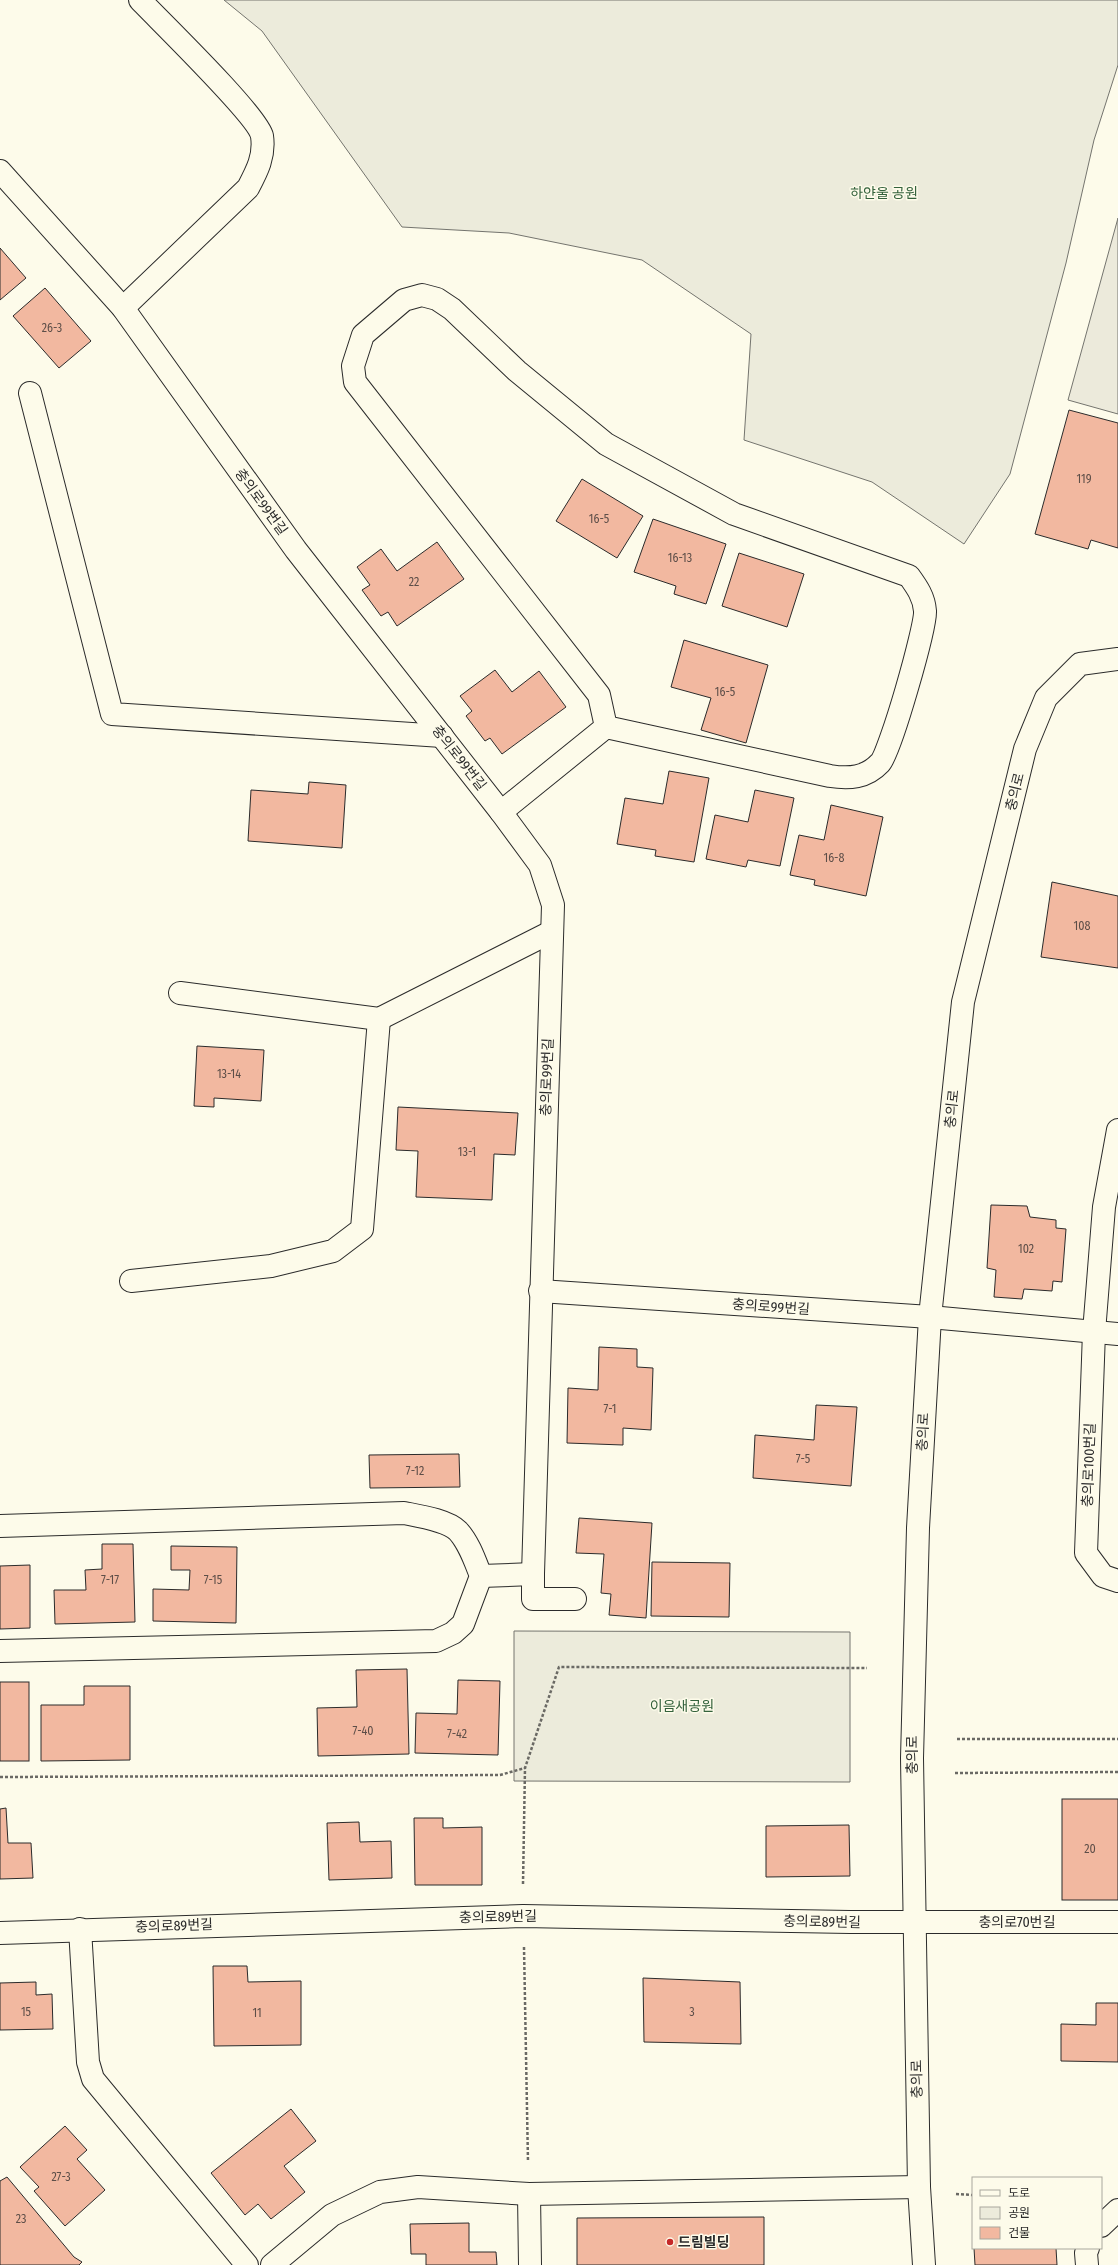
<svg xmlns="http://www.w3.org/2000/svg" width="1118" height="2265" viewBox="0 0 1118 2265" font-family="'Fira Sans Condensed','Noto Sans KR',sans-serif">
<style>
.green{fill:#ecebdb;stroke:#74746e}
.parking{fill:#eceadb;stroke:#74746e}
.building{fill:#f2b8a0;stroke:#2b2b2b}
.lines{fill:none;stroke-linecap:round;stroke-linejoin:round}
.minor-casing{stroke:#2b2b2b;stroke-width:24}
.path{stroke:#6a6964;stroke-width:2.5;stroke-dasharray:3 2;stroke-linecap:butt}
.minor{stroke:#fdfbea;stroke-width:22}
.poi-dot{fill:#c62828;stroke:#fdfbea;stroke-width:1.5}
.labels{text-anchor:middle;dominant-baseline:central;stroke-width:3;stroke-linejoin:round;paint-order:stroke}
.number-label{font-size:12px;fill:#5d4e48}
.park-label{font-size:14px;fill:#34623c;stroke:#fdfbea}
.street-label{font-size:14px;fill:#2b2b2b;stroke:#fdfbea}
.poi-label{font-size:14px;font-weight:bold;fill:#2b2b2b;stroke:#fdfbea;text-anchor:start}
</style>
<rect width="100%" height="100%" fill="#fdfbea"/>
<g class="green">
<polygon points="224,0 1118,0 1118,65 1094,140 1066,263 1010,474 964,544 872,482 744,440 751,334 642,260 509,233 402,227 262,31"/>
<polygon points="514,1631 850,1632 850,1782 514,1781"/>
</g>
<polygon class="parking" points="1118,218 1118,414 1068,400"/>
<g class="building">
<polygon points="0,248 26,278 0,300"/>
<polygon points="45,288 91,341 59,368 13,316"/>
<polygon points="1069,410 1118,423 1118,548 1091,540 1088,549 1035,534"/>
<polygon points="582,479 643,516 617,558 556,521"/>
<polygon points="653,519 726,544 706,604 674,594 676,586 634,572"/>
<polygon points="437,542 464,579 397,626 388,612 381,616 362,590 370,585 357,567 381,549 397,571"/>
<polygon points="739,553 804,574 787,627 722,606"/>
<polygon points="684,640 768,665 746,743 701,730 711,698 671,687"/>
<polygon points="495,670 512,692 539,671 566,707 502,754 490,738 485,741 466,716 472,711 460,696"/>
<polygon points="669,771 709,778 694,862 655,856 656,850 617,844 625,798 663,804"/>
<polygon points="309,782 346,785 342,848 248,841 251,790 308,794"/>
<polygon points="755,790 794,798 780,866 748,860 746,867 706,859 715,815 748,822"/>
<polygon points="831,805 883,817 866,896 814,885 815,880 790,875 799,835 824,840"/>
<polygon points="1052,882 1118,896 1118,968 1041,957"/>
<polygon points="197,1046 264,1050 261,1101 214,1098 214,1107 194,1106"/>
<polygon points="398,1107 518,1113 515,1155 494,1154 492,1200 416,1197 418,1151 396,1150"/>
<polygon points="991,1205 1027,1206 1030,1217 1056,1220 1056,1228 1066,1229 1062,1282 1053,1281 1052,1291 1024,1289 1022,1299 994,1297 996,1270 987,1268"/>
<polygon points="599,1347 637,1349 637,1367 653,1368 651,1430 623,1428 623,1445 567,1443 568,1388 598,1390"/>
<polygon points="816,1405 857,1407 851,1486 753,1478 755,1435 814,1440"/>
<polygon points="459,1454 460,1487 370,1488 369,1455"/>
<polygon points="579,1518 652,1523 646,1618 609,1615 611,1594 601,1593 604,1554 576,1553"/>
<polygon points="102,1544 133,1544 135,1622 55,1624 54,1590 86,1590 85,1570 102,1569"/>
<polygon points="171,1546 237,1547 236,1623 153,1621 153,1589 189,1590 190,1570 171,1570"/>
<polygon points="652,1562 730,1563 729,1617 651,1616"/>
<polygon points="30,1565 30,1628 0,1629 0,1566"/>
<polygon points="407,1669 409,1754 318,1756 317,1708 357,1707 356,1670"/>
<polygon points="458,1680 500,1681 498,1755 415,1753 416,1713 457,1714"/>
<rect x="0" y="1682" width="29" height="79"/>
<polygon points="84,1686 130,1686 130,1760 41,1761 41,1705 84,1705"/>
<rect x="1062" y="1799" width="56" height="101"/>
<polygon points="6,1808 8,1843 31,1843 33,1878 0,1879 0,1809"/>
<polygon points="414,1818 443,1818 443,1828 482,1827 482,1885 415,1885"/>
<polygon points="359,1822 360,1842 391,1841 392,1878 329,1880 327,1823"/>
<polygon points="849,1825 850,1876 766,1877 766,1826"/>
<polygon points="213,1966 247,1966 248,1982 301,1981 301,2045 214,2046"/>
<polygon points="643,1978 740,1982 741,2044 644,2042"/>
<polygon points="36,1982 36,1995 52,1994 53,2029 0,2030 0,1983"/>
<polygon points="1096,2003 1118,2003 1118,2062 1061,2061 1061,2024 1096,2025"/>
<polygon points="291,2109 316,2141 284,2166 305,2192 271,2219 258,2204 245,2215 211,2173"/>
<polygon points="65,2126 87,2150 77,2159 105,2190 65,2226 34,2191 39,2187 20,2167"/>
<polygon points="7,2177 74,2257 82,2262 79,2265 0,2265 0,2181"/>
<polygon points="764,2217 764,2265 577,2265 577,2218"/>
<polygon points="469,2223 469,2252 496,2252 497,2265 426,2265 426,2254 411,2254 410,2224"/>
<polygon points="974,2248 1056,2248 1057,2265 975,2265"/>
</g>
<g class="lines">
<defs>
<g id="minor">
<polyline points="0,171 123,308 296,550 501,812 540,865 553,905 533,1574"/>
<path d="M123,308L248,188C257,171 265,156 262,136C258,116 160,21 140,0"/>
<polyline points="30,393 112,714 442,736"/>
<path d="M501,812L606,727L830,776C849,779 866,778 880,763C890,753 926,627 925,611C924,597 917,587 909,576L734,514L606,444L517,371L452,309L437,299L422,295L404,300L363,335L353,366L355,382L599,695L606,727"/>
<polyline points="180,993 379,1019 551,932"/>
<polyline points="1118,1130 1104,1207 1094,1332 1086,1553 1103,1576 1118,1581"/>
<polyline points="131,1281 271,1266 333,1251 362,1229 379,1019"/>
<polyline points="540,1291 930,1317 1118,1334"/>
<path d="M0,1526L404,1513C419,1516 447,1520 458,1531C469,1543 475,1561 481,1576L463,1624L453,1633L436,1641L0,1651"/>
<polyline points="481,1576 533,1574 533,1599 575,1599"/>
<polyline points="80,1929 88,2062 93,2079 247,2265"/>
<polyline points="0,1933 523,1916 850,1922 1118,1922"/>
<polyline points="529,2194 530,2265"/>
<polyline points="1101,2226 1118,2210"/>
<polyline points="272,2265 332,2215 380,2192 418,2187 529,2194 919,2187"/>
<polyline points="924,2265 919,2187 912,1758 918,1528 930,1317 963,1002 1025,749 1046,698 1080,664 1118,659"/>
<polyline points="1087,2265 1086,2253 1088,2248"/>
</g>
</defs>
<use href="#minor" class="minor-casing"/>
<g class="path">
<polyline points="957,1739 1118,1739"/>
<polyline points="955,1773 1118,1772"/>
<polyline points="0,1777 500,1775 525,1768"/>
<polyline points="523,1884 525,1768 559,1667 867,1668"/>
<polyline points="524,1947 528,2162"/>
<polyline points="956,2194 973,2195"/>
</g>
<use href="#minor" class="minor"/>
</g>
<circle class="poi-dot" cx="670" cy="2242" r="4"/>
<g class="labels">
<g class="number-label">
<text x="52" y="328">26-3</text>
<text x="1084" y="479">119</text>
<text x="599" y="519">16-5</text>
<text x="680" y="558">16-13</text>
<text x="414" y="582">22</text>
<text x="725" y="692">16-5</text>
<text x="834" y="858">16-8</text>
<text x="1082" y="926">108</text>
<text x="229" y="1074">13-14</text>
<text x="467" y="1152">13-1</text>
<text x="1026" y="1249">102</text>
<text x="610" y="1409">7-1</text>
<text x="803" y="1459">7-5</text>
<text x="415" y="1471">7-12</text>
<text x="110" y="1580">7-17</text>
<text x="213" y="1580">7-15</text>
<text x="363" y="1731">7-40</text>
<text x="457" y="1734">7-42</text>
<text x="1090" y="1849">20</text>
<text x="26" y="2012">15</text>
<text x="692" y="2012">3</text>
<text x="257" y="2013">11</text>
<text x="61" y="2177">27-3</text>
<text x="21" y="2219">23</text>
</g>
<g class="park-label">
<text x="884" y="193">하얀울 공원</text>
<text x="682" y="1706">이음새공원</text>
</g>
<g class="street-label">
<text transform="translate(261 502) rotate(54)">충의로99번길</text>
<text transform="translate(459 758) rotate(52)">충의로99번길</text>
<text transform="translate(1015 792) rotate(-76)">충의로</text>
<text transform="translate(547 1077) rotate(-88)">충의로99번길</text>
<text transform="translate(952 1109) rotate(-84)">충의로</text>
<text transform="translate(771 1307) rotate(4)">충의로99번길</text>
<text transform="translate(923 1432) rotate(-87)">충의로</text>
<text transform="translate(1089 1465) rotate(-88)">충의로100번길</text>
<text transform="translate(912 1755) rotate(-90)">충의로</text>
<text transform="translate(498 1917) rotate(-1)">충의로89번길</text>
<text transform="translate(822 1922) rotate(1)">충의로89번길</text>
<text x="1017" y="1922">충의로70번길</text>
<text transform="translate(174 1926) rotate(-2)">충의로89번길</text>
<text transform="translate(917 2079) rotate(-91)">충의로</text>
</g>
<g class="poi-label">
<text x="678" y="2242">드림빌딩</text>
</g>
</g>
<rect x="972" y="2177" width="130" height="72" fill="#fdfbea" stroke="#a9a89e"/>
<rect x="980" y="2190" width="20" height="6" fill="#fdfbea" stroke="#a9a89e"/>
<text x="1008" y="2197" font-size="12" fill="#2b2b2b">도로</text>
<rect x="980" y="2207" width="20" height="12" fill="#ecebdb" stroke="#a9a89e"/>
<text x="1008" y="2217" font-size="12" fill="#2b2b2b">공원</text>
<rect x="980" y="2227" width="20" height="12" fill="#f2b8a0" stroke="#a9a89e"/>
<text x="1008" y="2237" font-size="12" fill="#2b2b2b">건물</text>
</svg>
